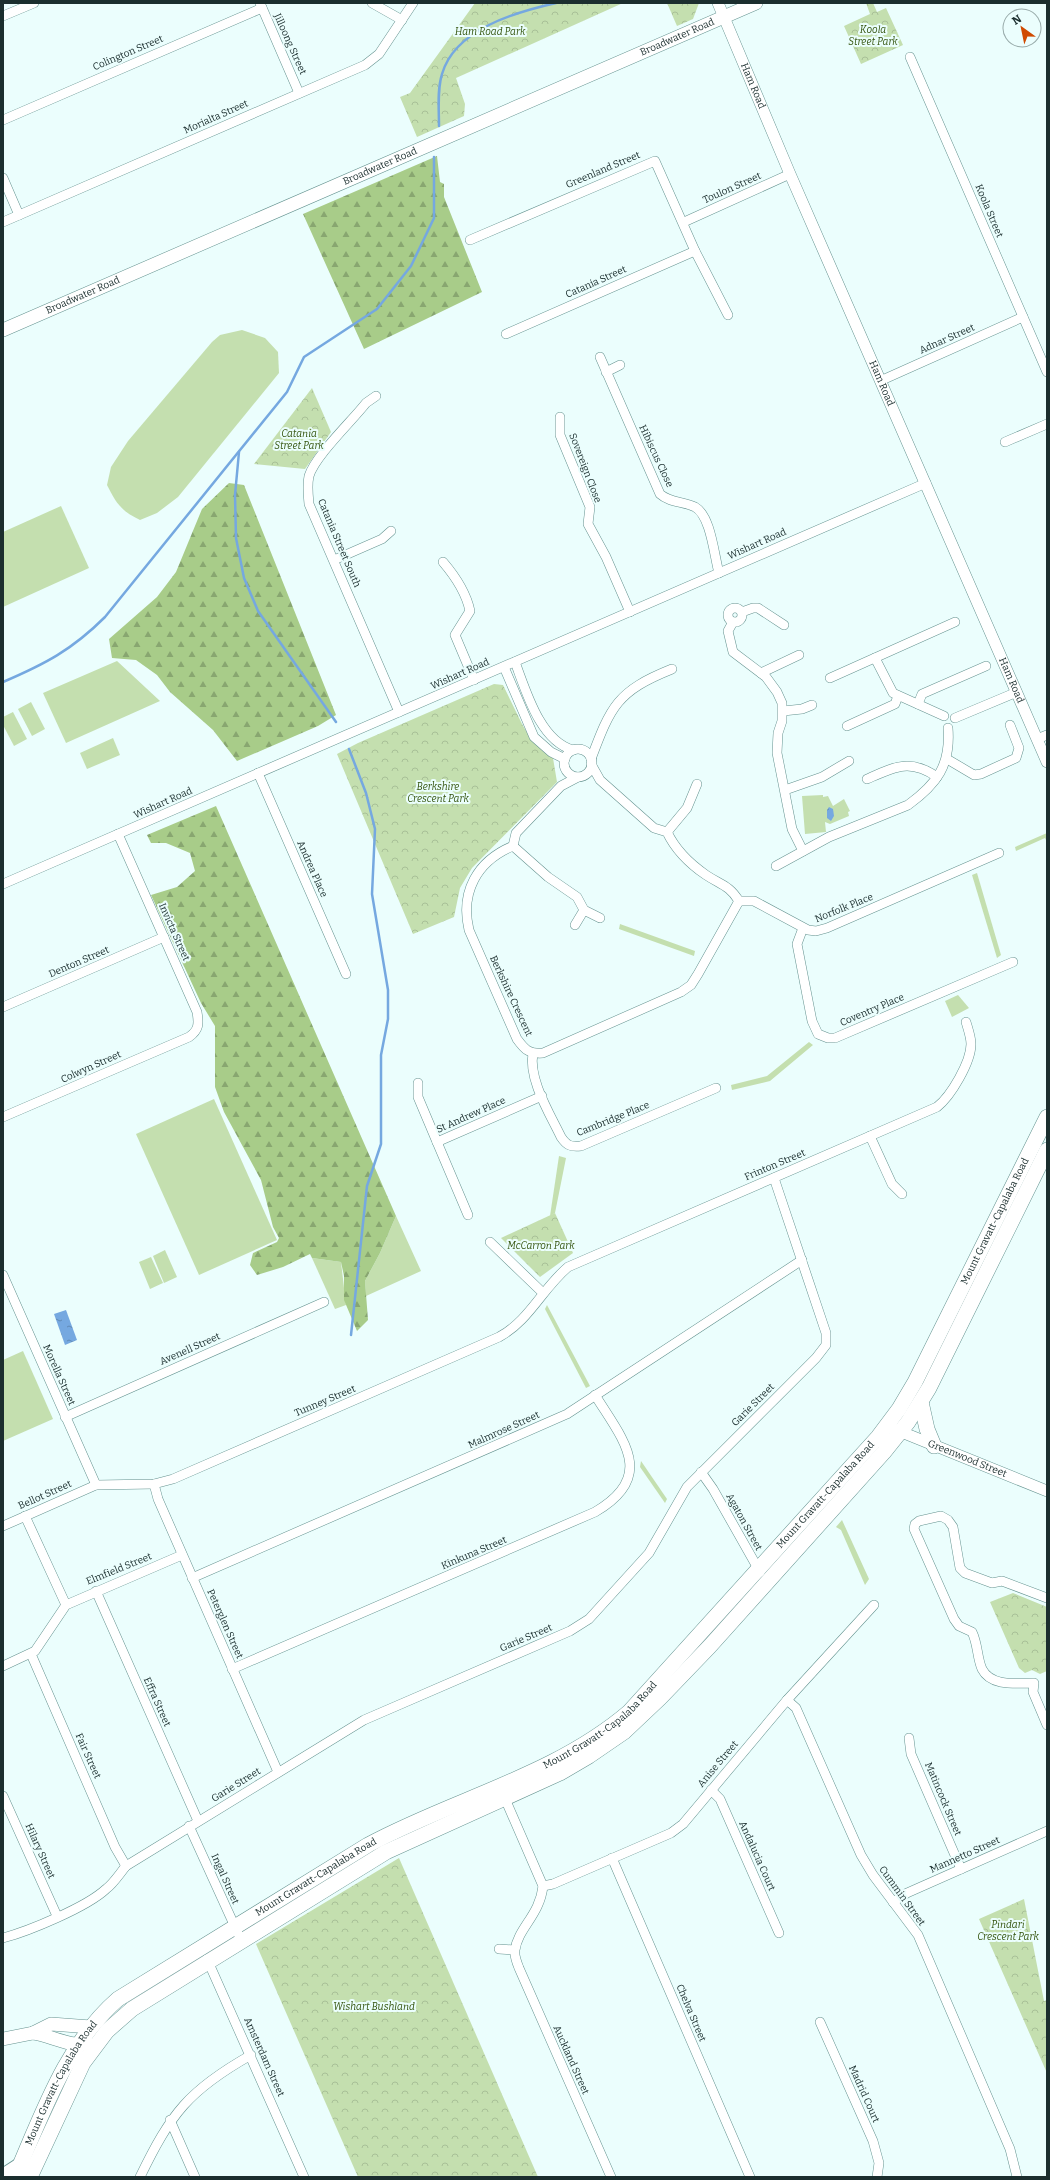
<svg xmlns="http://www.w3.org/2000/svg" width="1050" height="2180" viewBox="0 0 1050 2180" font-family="Bitter,serif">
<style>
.green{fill:#c4dfaf}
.forest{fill:url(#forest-firs)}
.park{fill:url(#park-crowns)}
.water{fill:url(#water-ripples)}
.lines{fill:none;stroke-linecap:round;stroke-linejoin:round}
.stream{stroke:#75a8e0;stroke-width:2.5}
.minor-casing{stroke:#659390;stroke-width:10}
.tertiary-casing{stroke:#659390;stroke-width:12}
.secondary-casing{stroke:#659390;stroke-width:14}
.primary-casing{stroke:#659390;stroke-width:16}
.trunk-casing{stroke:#659390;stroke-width:16}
.minor{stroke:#fff;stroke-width:9}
.tertiary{stroke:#fff;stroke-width:11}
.secondary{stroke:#fff;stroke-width:13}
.primary{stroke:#fff;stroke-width:14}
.trunk{stroke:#fff;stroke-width:15}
.labels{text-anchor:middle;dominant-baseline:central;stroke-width:4;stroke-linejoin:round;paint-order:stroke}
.park-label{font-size:10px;font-style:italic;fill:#33530c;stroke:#ebfefd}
.street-label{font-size:10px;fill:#1b2e2e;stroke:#ebfefd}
</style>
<defs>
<pattern id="forest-firs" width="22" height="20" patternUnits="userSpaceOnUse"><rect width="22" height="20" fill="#a8cc89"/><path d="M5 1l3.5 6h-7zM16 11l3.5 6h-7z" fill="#88a670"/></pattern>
<pattern id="park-crowns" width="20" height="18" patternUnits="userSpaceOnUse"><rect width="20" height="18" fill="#c4dfaf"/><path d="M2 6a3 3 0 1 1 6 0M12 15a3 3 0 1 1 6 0" fill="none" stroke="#a8c097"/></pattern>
<pattern id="water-ripples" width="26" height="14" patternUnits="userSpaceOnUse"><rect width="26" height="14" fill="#75a8e0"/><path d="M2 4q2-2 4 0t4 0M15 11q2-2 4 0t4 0" fill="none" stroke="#5f89b6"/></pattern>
</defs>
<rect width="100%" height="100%" fill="#ebfefd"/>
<g class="green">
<path d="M242,330L265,338L278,352L279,373L178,497L157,513L140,520C121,511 116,503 107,485L111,467L128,441L212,342L220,335Z"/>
<polygon points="61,506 89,568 3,607 3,532"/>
<polygon points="117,661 160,701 66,743 43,693"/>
<polygon points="31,702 45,729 32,736 18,709"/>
<polygon points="13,712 27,739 14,746 3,725 3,717"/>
<polygon points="113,738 120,755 87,769 80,753"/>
<polygon points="823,795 823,797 828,796 833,806 844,799 850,811 848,812 849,816 830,824 825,822 826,832 805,834 802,796"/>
<polygon points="1047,833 1047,842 1045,838 1016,851 1015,847"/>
<polygon points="977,873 1001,955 997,958 972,875"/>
<polygon points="620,924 695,951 694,956 619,929"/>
<polygon points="958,995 969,1008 952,1017 945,1001"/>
<polygon points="809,1042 813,1045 770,1081 732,1090 731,1085 767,1076"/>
<polygon points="214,1099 277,1240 199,1275 136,1134"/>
<polygon points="559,1156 566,1158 555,1213 550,1216"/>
<polygon points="396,1216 421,1271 366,1296 365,1281 380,1253"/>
<polygon points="165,1250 177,1277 164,1283 153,1256"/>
<polygon points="151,1257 163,1283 150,1289 139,1262"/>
<polygon points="312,1258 341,1262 346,1305 335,1309"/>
<polygon points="547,1305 590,1386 586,1388 545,1309"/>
<polygon points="23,1351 53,1419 3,1441 3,1360"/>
<polygon points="641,1461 667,1499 665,1503 640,1467"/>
<polygon points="842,1520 869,1579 865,1585 841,1530 836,1527"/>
</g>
<g class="forest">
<polygon points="437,156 440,182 444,184 444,197 482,292 364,349 303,214"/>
<polygon points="229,483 244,485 336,715 318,726 237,761 213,730 170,692 157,675 136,660 112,658 109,639 157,597 176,572 202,509"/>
<polygon points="216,806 396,1216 380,1253 365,1281 368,1320 357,1331 344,1300 344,1276 341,1262 312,1258 310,1254 283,1267 257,1275 250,1265 253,1253 277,1242 279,1238 273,1227 261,1180 224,1112 215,1087 215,1026 201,1003 151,895 177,887 195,871 190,853 166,843 151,843 147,835"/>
</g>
<g class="park">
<polygon points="475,3 623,3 456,78 465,104 464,116 417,137 400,97 410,93"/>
<polygon points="667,3 699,3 693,19 677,26"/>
<polygon points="866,3 873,3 877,12 886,8 903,45 861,64 844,26 870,14"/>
<polygon points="312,388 331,432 305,469 254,464"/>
<polygon points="494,684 503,685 522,724 532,741 553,758 557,782 472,868 460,888 454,917 413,934 337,754 358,743"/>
<polygon points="555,1213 573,1253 540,1277 501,1238"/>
<polygon points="1013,1593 1047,1607 1047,1671 1040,1674 1032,1670 1025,1673 1019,1668 990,1602"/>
<polygon points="399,1858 538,2177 358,2177 256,1944"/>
<polygon points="1024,1899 1044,2001 1047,2000 1047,2073 979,1919"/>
</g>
<g class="water">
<polygon points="829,807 833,809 834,816 831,821 827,818 827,810"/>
<polygon points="66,1310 77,1340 65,1345 54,1314"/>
</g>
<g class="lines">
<g class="stream">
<path d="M439,126C439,109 437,90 442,74C455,29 516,12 556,3"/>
<polyline points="239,452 235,495 236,538 244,578 258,611 336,722"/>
<path d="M3,682C45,664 72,650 105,617L287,392L304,357L377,309L411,266L434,218V157"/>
<polyline points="349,749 366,793 375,829 372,894 388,990 388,1019 381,1055 381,1144 367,1186 351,1335"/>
</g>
<defs>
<g id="minor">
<polyline points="260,3 299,93"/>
<polyline points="372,3 402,20"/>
<polyline points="3,16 34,3"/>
<polyline points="910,57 1047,372"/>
<polyline points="3,120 262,8"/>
<polyline points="3,178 19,215"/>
<polyline points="3,222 365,65 379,54 413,3"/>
<polyline points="684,222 790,174"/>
<polyline points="470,240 655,161 695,251 728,315"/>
<polyline points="506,334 695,251"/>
<path d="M600,357L660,494C670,503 683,501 695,507C711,516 714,555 719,573"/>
<polyline points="606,372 620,365"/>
<polyline points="880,381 1023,317"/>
<path d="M376,396L366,403C352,421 315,456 309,476C307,485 308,494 309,504L399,712"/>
<polyline points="560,417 560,435 590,507 588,524 606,557 630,612"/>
<polyline points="1005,442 1047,424"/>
<polyline points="334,560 382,539 391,531"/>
<path d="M443,562C455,576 466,592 470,611L455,635L474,680"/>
<circle cx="735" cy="615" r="7"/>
<polyline points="742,612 753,608 758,608 784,625"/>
<polyline points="733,622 728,631 733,652 766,677 777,692 782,703 782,721 778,733 777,753 792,829 803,851"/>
<polyline points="875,658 893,693 944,716"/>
<path d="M515,662C526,691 540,741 573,750"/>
<polyline points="504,667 534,737 551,752 565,759"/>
<polyline points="761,673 799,655"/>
<polyline points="830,678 955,622"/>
<polyline points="918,704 922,694 986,666"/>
<polyline points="783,711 802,709 812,705"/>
<polyline points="955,718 1017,692"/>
<polyline points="847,726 895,704 898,696"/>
<polyline points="1037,739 1047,735"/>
<circle cx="578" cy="763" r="14"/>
<path d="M591,759C611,706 617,691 672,669"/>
<polyline points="947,759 974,775 981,774 1016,758 1019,748 1010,725"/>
<path d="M591,764L600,780L654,828L667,832C675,849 690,864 706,875C721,885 729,885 739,901H754L808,930L816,931L827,928L999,853"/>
<polyline points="258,773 346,974"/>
<path d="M578,777L561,786L516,833L513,846C477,861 460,892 469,930L517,1039C525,1050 529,1054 543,1053L681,992L691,985L698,974L739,901"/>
<path d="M867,779C894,767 910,758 937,777"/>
<polyline points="785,790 822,777 849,761"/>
<polyline points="667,832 687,808 697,784"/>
<polyline points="513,846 548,877 577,897 584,910"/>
<path d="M776,866L829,837L908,805C937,784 951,765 948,728"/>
<polyline points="3,884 926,483"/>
<polyline points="575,925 584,910 600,918"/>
<polyline points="803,928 797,944 812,1021 818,1034 828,1038 835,1038 1013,962"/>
<polyline points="3,1007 164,937"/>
<path d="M533,1053C528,1079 550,1114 561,1137C567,1146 571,1147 581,1146L716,1088"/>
<polyline points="418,1083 418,1097 437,1142"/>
<path d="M3,1117L189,1037C199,1030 199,1024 197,1012L118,834"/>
<polyline points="870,1136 892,1184 902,1194"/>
<polyline points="468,1215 437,1142 542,1096"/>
<polyline points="490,1242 543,1293"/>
<polyline points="3,1275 96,1485"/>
<polyline points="65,1417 324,1302"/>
<polyline points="701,1472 713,1489 760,1572"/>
<polyline points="154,1484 158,1499 278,1772"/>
<polyline points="25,1516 66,1605"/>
<path d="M3,1526L96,1485L154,1484L173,1479L499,1337C529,1321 542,1289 568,1267L937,1107C951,1096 971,1062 971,1044C971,1037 968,1029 966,1022"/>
<polyline points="192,1578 567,1414 802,1260"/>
<polyline points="96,1591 198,1821"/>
<path d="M1047,1598L1002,1581L992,1583L965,1573L960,1568L953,1527L948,1520L941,1516L919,1521L915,1524L914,1529L954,1619L959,1626L972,1632C978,1644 977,1658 982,1669C991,1687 1017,1683 1034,1683L1033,1692L1047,1725"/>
<polyline points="31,1654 115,1847 126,1866"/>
<polyline points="3,1666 35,1651 66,1605 182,1555"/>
<path d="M232,1669L595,1512C657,1476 623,1440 595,1395"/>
<polyline points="787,1700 796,1708 861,1855 873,1875 918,1935 1010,2149 1017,2177"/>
<polyline points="909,1738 911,1754 961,1869"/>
<polyline points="711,1790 720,1799 779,1933"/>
<path d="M503,1794L543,1886C540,1915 518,1928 515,1950C514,1955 517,1963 519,1968L611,2177"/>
<polyline points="3,1796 57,1916"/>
<polyline points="189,1826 241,1940"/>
<polyline points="612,1858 750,2177"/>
<polyline points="543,1886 553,1884 671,1833 683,1824 787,1700 874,1605"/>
<polyline points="893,1902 907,1893 1047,1831"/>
<path d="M3,1938C29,1931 87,1907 106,1889C114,1883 120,1873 126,1866L364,1720L570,1631L589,1619L649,1553L687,1487L816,1358L826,1345V1333L774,1178"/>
<polyline points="499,1949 514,1950"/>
<polyline points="207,1959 304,2177"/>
<polyline points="820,2022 873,2141 879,2163 877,2177"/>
<polyline points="170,2120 195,2177"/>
<path d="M140,2177C171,2113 189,2090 251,2055"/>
</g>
<g id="tertiary">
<path id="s1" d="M718,3L790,174L1047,762"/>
<path id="s2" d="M894,1429L1047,1491"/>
</g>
<g id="secondary">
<path id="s3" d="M3,330L756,3"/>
<path d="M33,2033C50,2035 71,2048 87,2043"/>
<polyline points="3,2039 33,2033 51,2024 91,2027"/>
</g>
<polyline id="primary" points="3,2176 20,2165"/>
<g id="trunk">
<polyline points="921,1402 927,1429 934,1446"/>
<path id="s4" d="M15,2177C42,2115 66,2044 118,1999L368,1845C453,1799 554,1776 629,1712L878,1437L899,1409L915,1382L1047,1117"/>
<polyline points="30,2177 83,2063 107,2031 132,2009 386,1852 560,1773 589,1756 624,1732 660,1698 710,1646 884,1452 908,1422 929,1388 1047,1150"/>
</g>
</defs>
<use href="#minor" class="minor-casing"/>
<use href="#tertiary" class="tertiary-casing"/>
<use href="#secondary" class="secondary-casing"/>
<use href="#primary" class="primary-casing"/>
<use href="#trunk" class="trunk-casing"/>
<use href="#minor" class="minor"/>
<use href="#tertiary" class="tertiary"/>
<use href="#secondary" class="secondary"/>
<use href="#primary" class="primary"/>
<use href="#trunk" class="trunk"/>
</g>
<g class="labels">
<g class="park-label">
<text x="873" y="30">Koola<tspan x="873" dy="12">Street Park</tspan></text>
<text x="490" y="32">Ham Road Park</text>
<text x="299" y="434">Catania<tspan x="299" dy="12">Street Park</tspan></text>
<text x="438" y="787">Berkshire<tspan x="438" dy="12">Crescent Park</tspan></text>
<text x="541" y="1246">McCarron Park</text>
<text x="1008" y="1925">Pindari<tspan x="1008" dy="12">Crescent Park</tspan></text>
<text x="374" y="2007">Wishart Bushland</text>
</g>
<g class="street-label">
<text stroke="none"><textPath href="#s3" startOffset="735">Broadwater Road</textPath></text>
<text transform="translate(290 44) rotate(66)">Jilloong Street</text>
<text transform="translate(128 53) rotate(-23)">Colington Street</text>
<text stroke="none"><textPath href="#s1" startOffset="90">Ham Road</textPath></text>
<text transform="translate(216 117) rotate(-24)">Morialta Street</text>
<text stroke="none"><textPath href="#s3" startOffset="411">Broadwater Road</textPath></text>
<text transform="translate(603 170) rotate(-23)">Greenland Street</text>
<text transform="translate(732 188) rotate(-24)">Toulon Street</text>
<text transform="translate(989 211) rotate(67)">Koola Street</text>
<text transform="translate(596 282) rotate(-24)">Catania Street</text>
<text stroke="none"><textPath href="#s3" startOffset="87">Broadwater Road</textPath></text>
<text transform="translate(947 339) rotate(-24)">Adnar Street</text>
<text stroke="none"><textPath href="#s1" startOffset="414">Ham Road</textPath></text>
<text transform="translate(656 456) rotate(65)">Hibiscus Close</text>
<text transform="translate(585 468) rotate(69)">Sovereign Close</text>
<text transform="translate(339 543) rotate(67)">Catania Street South</text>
<text transform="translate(757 544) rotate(-24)">Wishart Road</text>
<text transform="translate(460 674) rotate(-24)">Wishart Road</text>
<text stroke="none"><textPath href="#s1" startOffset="738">Ham Road</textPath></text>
<text transform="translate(163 803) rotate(-24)">Wishart Road</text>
<text transform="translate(312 869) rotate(66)">Andrea Place</text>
<text transform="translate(844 908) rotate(-22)">Norfolk Place</text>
<text transform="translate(174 932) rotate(66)">Invicta Street</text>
<text transform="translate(79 962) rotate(-23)">Denton Street</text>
<text transform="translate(511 996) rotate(65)">Berkshire Crescent</text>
<text transform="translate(872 1010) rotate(-23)">Coventry Place</text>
<text transform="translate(91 1067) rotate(-24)">Colwyn Street</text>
<text transform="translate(471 1115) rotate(-24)">St Andrew Place</text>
<text transform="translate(613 1119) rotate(-22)">Cambridge Place</text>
<text transform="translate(775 1165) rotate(-23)">Frinton Street</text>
<text stroke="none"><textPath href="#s4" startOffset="1412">Mount Gravatt-Capalaba Road</textPath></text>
<text transform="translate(190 1349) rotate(-24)">Avenell Street</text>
<text transform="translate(59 1375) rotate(66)">Morella Street</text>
<text transform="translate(325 1401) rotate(-23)">Tunney Street</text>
<text transform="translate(753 1405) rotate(-45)">Garie Street</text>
<text transform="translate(504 1430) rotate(-24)">Malmrose Street</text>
<text stroke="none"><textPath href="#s2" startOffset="79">Greenwood Street</textPath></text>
<text stroke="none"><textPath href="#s4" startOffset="1088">Mount Gravatt-Capalaba Road</textPath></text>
<text transform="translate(45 1495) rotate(-24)">Bellot Street</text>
<text transform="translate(744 1522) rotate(61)">Agaton Street</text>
<text transform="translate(474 1553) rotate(-23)">Kinkuna Street</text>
<text transform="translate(119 1569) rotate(-22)">Elmfield Street</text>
<text transform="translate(225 1624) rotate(66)">Peterglen Street</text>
<text transform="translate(526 1638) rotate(-23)">Garie Street</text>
<text transform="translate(157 1702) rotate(66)">Effra Street</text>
<text stroke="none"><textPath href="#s4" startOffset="764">Mount Gravatt-Capalaba Road</textPath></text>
<text transform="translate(88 1756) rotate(66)">Fair Street</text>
<text transform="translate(718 1764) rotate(-50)">Anise Street</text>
<text transform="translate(236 1785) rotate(-32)">Garie Street</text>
<text transform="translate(943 1799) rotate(67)">Matincock Street</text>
<text transform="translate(40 1851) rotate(66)">Hilary Street</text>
<text transform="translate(965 1855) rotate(-24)">Mannetto Street</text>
<text transform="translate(757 1856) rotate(66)">Andalucia Court</text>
<text stroke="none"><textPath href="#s4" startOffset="440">Mount Gravatt-Capalaba Road</textPath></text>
<text transform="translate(225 1879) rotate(66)">Ingal Street</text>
<text transform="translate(902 1896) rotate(54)">Cummin Street</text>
<text transform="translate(691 2013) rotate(67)">Chelva Street</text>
<text transform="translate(264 2057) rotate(66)">Amsterdam Street</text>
<text transform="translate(571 2060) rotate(66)">Auckland Street</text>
<text stroke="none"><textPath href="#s4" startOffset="105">Mount Gravatt-Capalaba Road</textPath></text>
<text transform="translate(864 2094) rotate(66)">Madrid Court</text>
</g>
</g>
<rect width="1050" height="2180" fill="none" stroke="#1b2e2e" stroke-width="8"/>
<g transform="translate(1022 28) rotate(327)"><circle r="19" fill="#ebfefd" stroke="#98abaa"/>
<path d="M0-3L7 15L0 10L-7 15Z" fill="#d04b02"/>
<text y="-6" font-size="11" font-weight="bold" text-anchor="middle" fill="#1b2e2e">N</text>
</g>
</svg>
